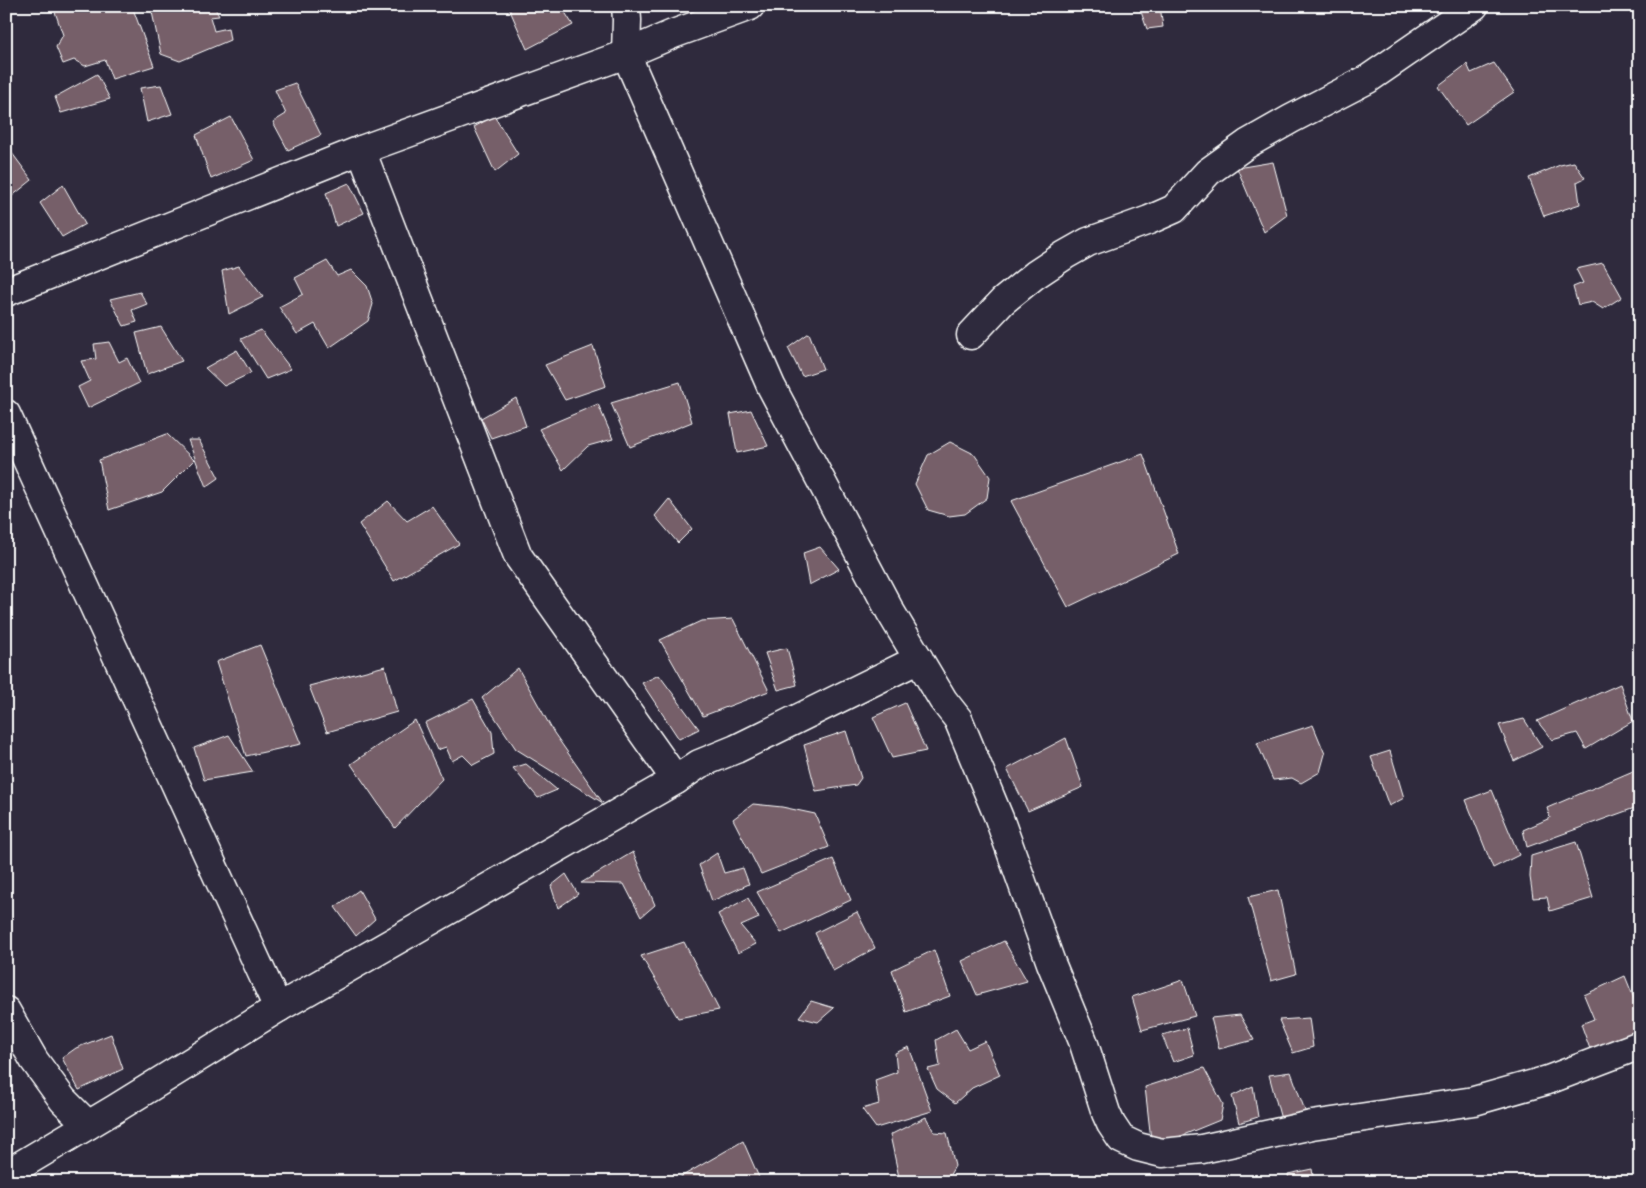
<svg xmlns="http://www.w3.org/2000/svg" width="1646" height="1188" viewBox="0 0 1646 1188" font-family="Sriracha,sans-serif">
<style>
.building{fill:#765e69;stroke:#fff}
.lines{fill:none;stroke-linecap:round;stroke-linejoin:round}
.minor-casing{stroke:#fff;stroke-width:31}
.minor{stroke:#2f2a3d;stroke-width:28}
</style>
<rect width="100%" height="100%" fill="#2f2a3d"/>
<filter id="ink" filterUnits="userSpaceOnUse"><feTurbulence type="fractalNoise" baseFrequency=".02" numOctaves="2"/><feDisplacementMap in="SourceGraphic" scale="10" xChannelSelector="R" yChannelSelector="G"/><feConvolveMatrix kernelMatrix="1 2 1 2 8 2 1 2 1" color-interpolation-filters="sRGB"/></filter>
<g filter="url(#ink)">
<g class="building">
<polygon points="53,6 132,6 154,66 112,79 105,60 85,66 74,60 63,64 56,47 63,35"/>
<polygon points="161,6 214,6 219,16 210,17 214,31 228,28 230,40 180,61 161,54 152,12 163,11"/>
<polygon points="508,6 561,6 573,25 527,49"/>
<polygon points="1139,6 1160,6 1163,27 1147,29"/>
<polygon points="1494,63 1514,92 1466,125 1438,86 1467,64 1471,73"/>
<polygon points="97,74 110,99 61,113 55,97"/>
<polygon points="295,83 321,135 288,150 273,122 286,114 275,90"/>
<polygon points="161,85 172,114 147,122 140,88"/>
<polygon points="494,116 518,154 495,172 474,127"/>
<polygon points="231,117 254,160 211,179 196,135"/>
<polygon points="6,145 32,180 6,201"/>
<polygon points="1273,162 1287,215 1264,232 1237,168"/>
<polygon points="1574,162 1585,178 1577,182 1580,204 1544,216 1529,178 1560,165"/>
<polygon points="349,183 364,213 336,226 326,193"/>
<polygon points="63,185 85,224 62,237 40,203"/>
<polygon points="327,261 337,276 351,270 367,286 373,304 368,321 329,348 315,324 297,334 279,307 303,294 295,278"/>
<polygon points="1603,263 1622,297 1603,309 1592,302 1578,305 1573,287 1583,283 1576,269"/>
<polygon points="239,266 263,297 229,314 222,271"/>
<polygon points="140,292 147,304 132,310 137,322 124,326 110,299"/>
<polygon points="161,327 182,361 147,374 136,333"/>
<polygon points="261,330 291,369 266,379 241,339"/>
<polygon points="809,333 823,369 802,376 788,348"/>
<polygon points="109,342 119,362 127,358 139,383 88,408 78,387 90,381 81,361 96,359 94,344"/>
<polygon points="593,346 606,386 565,400 545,365"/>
<polygon points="237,350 251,373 224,386 205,368"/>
<polygon points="680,382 692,422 630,447 611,403"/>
<polygon points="516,398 526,426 491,438 481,418"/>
<polygon points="598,404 613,439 588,446 563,470 539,429"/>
<polygon points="751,410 768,446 737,453 730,414"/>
<polygon points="167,434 194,460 162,492 109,510 99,460"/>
<polygon points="188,440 199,440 219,478 206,487"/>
<polygon points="950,442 974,454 990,477 987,498 965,514 949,516 928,510 915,484 928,455"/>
<polygon points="1143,454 1179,554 1068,607 1011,501"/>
<polygon points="669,499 692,529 678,543 655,516"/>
<polygon points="388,501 407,521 432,506 459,544 394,581 359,524"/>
<polygon points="820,547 839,569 809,585 803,553"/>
<polygon points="733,619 769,691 703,716 660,640 701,621"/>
<polygon points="260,645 301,744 246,756 216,662"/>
<polygon points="787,648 797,685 778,690 765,653"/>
<polygon points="385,666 397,712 327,732 309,686"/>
<polygon points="518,668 554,733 603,803 516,749 482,698"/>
<polygon points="659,675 699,729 679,739 642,683"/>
<polygon points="1620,684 1633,721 1586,749 1577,733 1552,740 1537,721"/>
<polygon points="473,699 492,732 494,754 473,765 463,755 452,761 446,747 437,750 425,723"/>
<polygon points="905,703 926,751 892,758 873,717"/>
<polygon points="1524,719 1542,747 1514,761 1499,725"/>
<polygon points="415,720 442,779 395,828 351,764"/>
<polygon points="1313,725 1325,754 1320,772 1301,783 1292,778 1273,780 1257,743"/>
<polygon points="846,731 861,778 856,785 816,791 804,745"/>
<polygon points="229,735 253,772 204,780 194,748"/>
<polygon points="1066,738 1083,787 1028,811 1007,769"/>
<polygon points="1390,751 1404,798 1389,806 1371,757"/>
<polygon points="526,764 557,790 538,798 513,768"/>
<polygon points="1640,768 1640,806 1527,847 1523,830 1550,818 1547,808"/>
<polygon points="1492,790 1519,855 1493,868 1466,800"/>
<polygon points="753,804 782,807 815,814 829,847 761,874 733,819"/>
<polygon points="1576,842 1593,898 1550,911 1547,897 1533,898 1530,877 1531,856"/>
<polygon points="633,852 655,905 641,917 624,884 581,883"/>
<polygon points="717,853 724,873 743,868 749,884 712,901 699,865"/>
<polygon points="833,859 851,900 781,933 757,892"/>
<polygon points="566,874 578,894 558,908 551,886"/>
<polygon points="359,890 375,919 356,936 335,907"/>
<polygon points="1278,890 1296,974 1271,981 1248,897"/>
<polygon points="748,898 759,918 741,926 756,944 738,953 718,914"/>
<polygon points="857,912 875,948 833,971 815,933"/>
<polygon points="1004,941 1027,981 977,995 962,961"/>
<polygon points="684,942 719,1010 678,1018 641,956"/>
<polygon points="934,950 950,996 906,1012 892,970"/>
<polygon points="1625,976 1640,1013 1640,1034 1590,1049 1581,1024 1594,1019 1584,995"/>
<polygon points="1183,980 1195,1016 1142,1030 1132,997"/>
<polygon points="811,1001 834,1008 818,1022 799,1017"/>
<polygon points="1240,1015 1254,1040 1219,1049 1211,1018"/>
<polygon points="1309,1018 1313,1047 1293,1053 1279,1020"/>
<polygon points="1187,1028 1194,1055 1173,1062 1162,1035"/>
<polygon points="956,1029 968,1049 985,1041 1000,1075 972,1088 955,1103 937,1089 928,1069 940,1066 936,1040"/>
<polygon points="111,1034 123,1069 79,1090 62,1058 76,1048"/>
<polygon points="909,1047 932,1111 876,1128 862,1109 879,1104 875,1080 897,1072 895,1053"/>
<polygon points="1204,1068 1223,1104 1220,1120 1171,1140 1151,1140 1145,1087"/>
<polygon points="1291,1072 1308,1119 1282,1123 1269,1075"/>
<polygon points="1253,1086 1258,1117 1239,1123 1232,1096"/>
<polygon points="926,1117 934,1132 947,1133 955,1166 948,1178 929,1182 900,1182 890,1135"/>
<polygon points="743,1141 761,1182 672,1182"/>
<polygon points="1312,1169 1314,1182 1289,1182 1288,1174"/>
</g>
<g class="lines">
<defs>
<g id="minor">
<polyline points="626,6 627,20 626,54 771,386 890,611 943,700 958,719 999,818 1051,963 1083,1041 1106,1113 1111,1124 1121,1139 1138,1147 1162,1153 1202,1149 1312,1125 1474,1101 1548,1080 1640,1045"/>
<polyline points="361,150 518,556 676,780"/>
<polyline points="6,292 361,150 626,54 673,34 750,6"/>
<polyline points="971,335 1003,301 1035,275 1065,255 1088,242 1149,220 1174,209 1208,172 1247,144 1291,119 1368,79 1474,6"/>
<polyline points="6,414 278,1008"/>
<polyline points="6,1011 34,1060 63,1100 88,1125"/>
<polyline points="6,1174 115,1109 278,1008 676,780 699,764 736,749 919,659"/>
</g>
</defs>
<use href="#minor" class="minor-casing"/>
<use href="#minor" class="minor"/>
</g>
</g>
<rect width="1646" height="1188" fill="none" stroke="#2f2a3d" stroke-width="25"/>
<rect x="12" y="12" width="1621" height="1163" fill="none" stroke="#fff" stroke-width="2" filter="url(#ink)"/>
</svg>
